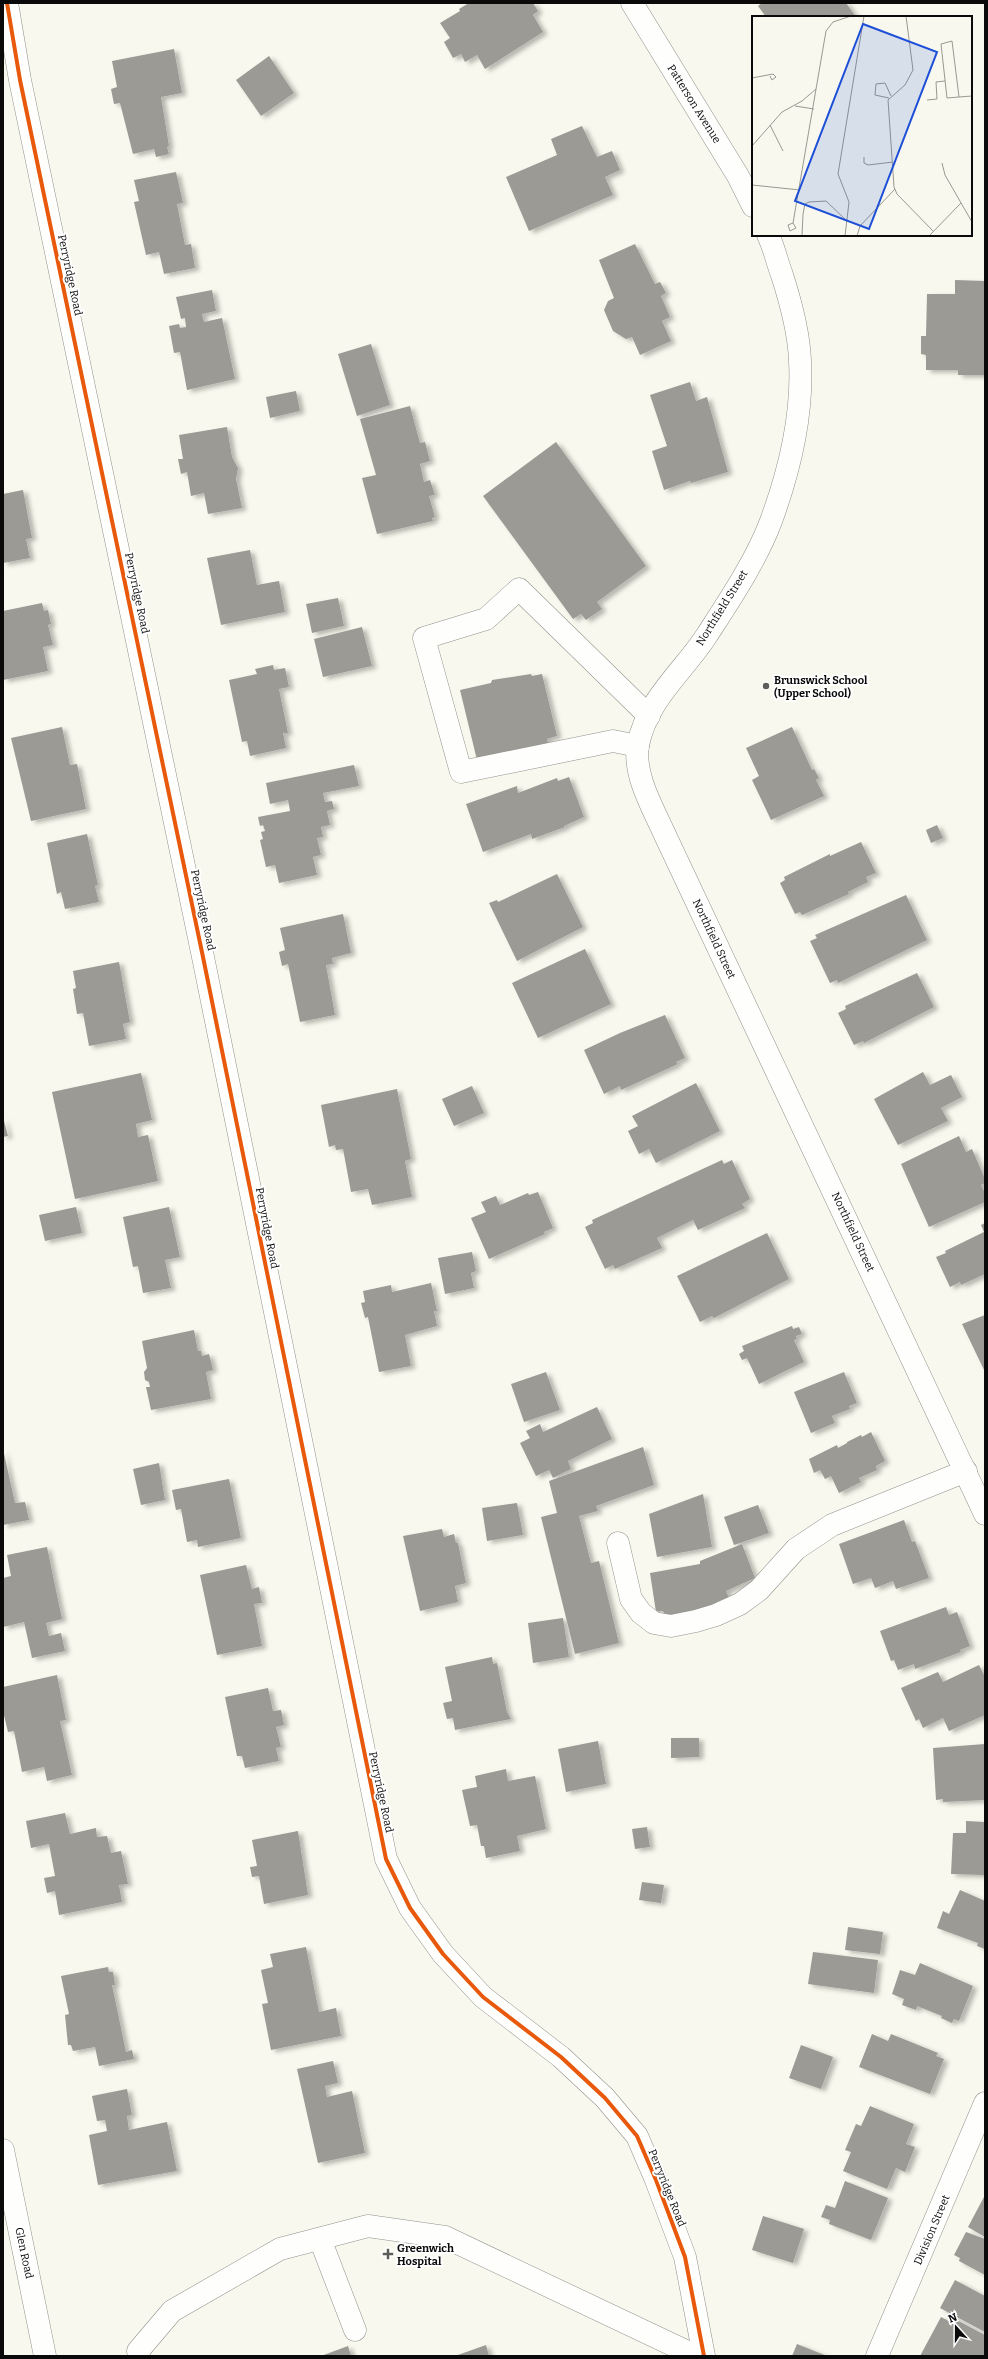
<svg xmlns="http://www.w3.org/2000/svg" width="988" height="2359" viewBox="0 0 988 2359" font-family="Bitter,serif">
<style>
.building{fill:#9b9a94;filter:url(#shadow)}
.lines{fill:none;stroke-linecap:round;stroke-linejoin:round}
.minor-casing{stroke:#91918d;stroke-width:23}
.minor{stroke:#fefefc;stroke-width:22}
.cycleway-casing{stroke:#fff;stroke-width:6}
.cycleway{stroke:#e8590c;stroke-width:4}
.poi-dot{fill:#5d5d5a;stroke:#fff;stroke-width:1.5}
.labels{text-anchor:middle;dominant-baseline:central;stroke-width:4;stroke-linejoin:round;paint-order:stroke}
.street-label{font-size:11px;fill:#0a0a0a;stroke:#fff}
.poi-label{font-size:11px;font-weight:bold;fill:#0a0a0a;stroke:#fff;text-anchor:start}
.inset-road{fill:none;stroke:#999993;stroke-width:1}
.view{fill:#1d4ed8;fill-opacity:0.15;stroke:#1d4ed8;stroke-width:2}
.inset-edge{fill:none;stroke:#0a0a0a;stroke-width:2}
</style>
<defs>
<filter id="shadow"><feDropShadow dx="4.5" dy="2.5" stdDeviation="2" flood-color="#0004"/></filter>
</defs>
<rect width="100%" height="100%" fill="#f8f8ee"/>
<g class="building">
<polygon points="469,3 533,3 538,11 533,15 543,32 485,69 477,55 465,62 461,54 453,58 444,42 450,38 440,23 460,11 459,9"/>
<polygon points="762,3 846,3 856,17 766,17 758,6"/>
<polygon points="174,49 182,93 161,97 169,146 167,147 169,154 156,157 154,149 133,154 120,103 114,104 111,89 117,87 112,61"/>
<polygon points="269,56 294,93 261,116 236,80"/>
<polygon points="582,126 597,157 612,151 620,170 605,177 613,195 529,231 506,177 557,155 551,139"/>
<polygon points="176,172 183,203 177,204 185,245 191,244 195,268 164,274 159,252 146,255 134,202 139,201 134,180"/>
<polygon points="635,244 655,284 660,282 666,293 661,296 670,317 662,321 671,341 640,355 632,337 626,339 613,331 604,310 608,301 614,298 599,260"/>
<polygon points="955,280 985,281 985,375 958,375 958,370 926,370 926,355 921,354 921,336 926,336 927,294 955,294"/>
<polygon points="212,290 216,311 202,314 204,322 222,318 235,379 187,390 180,352 174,353 169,326 179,324 180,328 186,327 185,318 181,319 176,297"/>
<polygon points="371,344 390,405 357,416 338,354"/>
<polygon points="690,382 696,401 707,397 728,472 691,483 690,481 664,490 652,451 667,446 650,395"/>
<polygon points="296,391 300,411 270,418 266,397"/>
<polygon points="410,406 420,443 425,442 430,461 420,464 424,482 430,480 435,495 429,496 435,517 432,518 433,521 377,534 362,478 376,475 360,419"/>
<polygon points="227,427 232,457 238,468 236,479 242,508 208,514 204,493 191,496 187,472 181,474 178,459 183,459 179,435"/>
<polygon points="556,442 646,566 597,602 602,609 586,620 581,614 573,619 483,496"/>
<polygon points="23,490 32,538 26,539 30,558 3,563 3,494"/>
<polygon points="250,550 257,585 279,581 285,612 221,625 207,558"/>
<polygon points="338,598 344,626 312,633 306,604"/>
<polygon points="42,603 44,611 48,610 51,624 48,625 53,645 43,647 48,671 3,680 3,611"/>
<polygon points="362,627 372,666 323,677 314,639"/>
<polygon points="273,665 274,670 285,668 289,687 279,689 288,733 283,733 286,748 250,756 247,741 242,742 229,680 257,674 255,669"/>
<polygon points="531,674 532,676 542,674 557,736 547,739 548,743 477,760 460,690 491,683 492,680"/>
<polygon points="62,727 70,765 77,764 86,809 31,821 11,738"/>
<polygon points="792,727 812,770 814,769 819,778 816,780 824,796 771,820 752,780 759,776 746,748"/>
<polygon points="354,765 359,786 323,793 325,802 332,801 334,809 327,811 330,825 321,827 323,837 317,838 321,855 313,857 317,875 279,883 275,865 266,867 260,840 263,839 261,832 265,831 263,825 260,826 258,817 290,811 288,800 270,804 266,783"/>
<polygon points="569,777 584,817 564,826 565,827 532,839 531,834 483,852 466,804 517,786 518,793 557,778 558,781"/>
<polygon points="937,825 943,838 931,843 926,830"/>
<polygon points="87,834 98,885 95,886 99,902 65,909 61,892 57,894 47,843"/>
<polygon points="861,842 876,873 866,877 868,882 848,892 849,894 802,915 800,912 795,914 780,883 785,880 784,877 830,854 830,856"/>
<polygon points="557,874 583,927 517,961 489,903 497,900 498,902"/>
<polygon points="906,895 927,940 838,983 837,980 830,983 810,941 817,938 815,935"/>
<polygon points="343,914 351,953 332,958 333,964 326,965 335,1015 300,1022 288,964 282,966 279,952 285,950 280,928"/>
<polygon points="585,949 611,1004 538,1038 512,983"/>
<polygon points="119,962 130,1022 123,1024 126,1039 89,1046 83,1013 77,1014 73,989 76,988 73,971"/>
<polygon points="917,973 934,1007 864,1043 863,1041 854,1045 838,1013 846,1009 845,1006"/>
<polygon points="665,1015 685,1058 676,1062 678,1064 621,1090 620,1086 604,1094 584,1050 620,1033"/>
<polygon points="923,1072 930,1085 951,1075 962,1097 941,1108 948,1121 898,1145 874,1099"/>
<polygon points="141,1073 152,1120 136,1124 138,1137 148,1135 158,1181 75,1199 52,1092"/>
<polygon points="696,1083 720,1131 656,1163 649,1149 639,1154 628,1131 638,1126 632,1116"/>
<polygon points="472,1086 484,1113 454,1126 442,1099"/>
<polygon points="397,1089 411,1159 405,1161 412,1197 372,1205 368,1189 351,1192 343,1149 336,1150 335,1145 329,1147 321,1105"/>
<polygon points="3,1117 8,1136 3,1137"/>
<polygon points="959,1136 966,1152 972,1149 985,1179 985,1183 981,1185 985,1193 985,1202 929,1227 901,1164"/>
<polygon points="722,1160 724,1164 732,1160 750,1199 742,1204 745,1208 698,1230 693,1220 657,1238 662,1248 615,1269 613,1265 605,1269 585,1227 593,1223 592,1220"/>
<polygon points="538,1192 553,1228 544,1232 545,1234 489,1259 471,1218 486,1212 481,1202 496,1196 500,1205 528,1193 529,1195"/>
<polygon points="76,1207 82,1233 45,1241 39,1215"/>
<polygon points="169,1207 180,1257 165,1260 171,1288 143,1293 138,1266 133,1267 123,1217"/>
<polygon points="985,1223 985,1274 961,1285 960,1282 950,1287 936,1257 946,1253 945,1251 984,1232 981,1225"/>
<polygon points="767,1233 789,1279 714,1318 712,1316 700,1322 677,1276"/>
<polygon points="472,1252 476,1271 471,1273 474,1288 445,1294 438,1258"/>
<polygon points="431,1283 437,1311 434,1311 437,1326 405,1335 411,1366 379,1372 368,1317 365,1318 361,1303 365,1302 363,1291 391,1285 392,1292"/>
<polygon points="985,1315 985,1372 962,1324"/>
<polygon points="792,1326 793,1329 799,1327 802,1334 796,1336 797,1339 794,1340 804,1362 759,1384 747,1358 742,1360 739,1354 744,1351 742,1346"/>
<polygon points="194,1330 198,1351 201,1351 202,1356 209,1354 213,1370 206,1372 211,1399 151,1410 146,1387 150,1387 149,1382 145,1380 144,1372 147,1368 142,1341"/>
<polygon points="546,1372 560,1410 524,1422 511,1384"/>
<polygon points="844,1372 857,1403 849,1406 850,1409 832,1416 835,1423 811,1433 794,1392"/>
<polygon points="597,1407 612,1439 568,1461 571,1469 553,1478 549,1470 536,1476 520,1443 530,1438 526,1431 540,1424 543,1432"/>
<polygon points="871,1432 885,1461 876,1466 877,1470 859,1478 861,1482 839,1493 831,1476 825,1479 820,1470 814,1473 809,1459 837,1445 838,1448 847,1443 847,1442 861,1435 862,1437"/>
<polygon points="643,1447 654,1485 596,1506 598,1511 579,1516 591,1563 599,1561 619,1643 575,1654 541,1517 557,1513 549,1481"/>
<polygon points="3,1449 15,1503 25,1502 29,1520 3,1525"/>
<polygon points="159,1463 165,1500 141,1505 133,1469"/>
<polygon points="229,1479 241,1538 198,1547 197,1540 187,1542 181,1509 176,1510 172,1490"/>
<polygon points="703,1494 712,1547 657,1557 649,1514"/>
<polygon points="517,1503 523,1535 487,1541 482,1508"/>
<polygon points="758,1505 769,1533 734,1545 724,1517"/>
<polygon points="904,1520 912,1542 915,1541 929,1578 896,1589 893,1581 875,1588 871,1578 853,1584 839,1544"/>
<polygon points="442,1529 444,1537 454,1534 456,1543 458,1543 466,1583 455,1586 458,1602 420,1611 403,1536"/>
<polygon points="742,1544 755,1578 726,1591 729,1598 714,1609 667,1619 663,1611 656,1612 650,1573 700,1564 700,1561"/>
<polygon points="47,1547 62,1619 46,1623 49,1636 61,1633 65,1651 32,1658 24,1622 3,1627 3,1578 11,1576 7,1555"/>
<polygon points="246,1565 252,1589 259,1587 262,1603 254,1604 262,1646 217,1655 200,1575"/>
<polygon points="946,1607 949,1615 957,1612 970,1646 960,1650 961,1652 915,1669 914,1664 898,1670 894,1660 891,1661 880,1631"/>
<polygon points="563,1618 569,1657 533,1663 528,1623"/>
<polygon points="492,1657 493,1664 497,1663 507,1712 511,1719 455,1730 453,1718 447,1719 443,1703 452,1701 445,1667"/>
<polygon points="979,1665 985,1677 985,1715 949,1731 943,1718 923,1728 919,1719 916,1721 901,1688 938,1672 943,1682"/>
<polygon points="57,1675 66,1720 60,1721 72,1775 47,1781 44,1767 22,1772 14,1731 8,1732 3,1711 3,1687"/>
<polygon points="268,1688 273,1711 281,1710 284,1725 276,1727 281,1747 276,1748 279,1761 245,1768 242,1756 237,1756 225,1697"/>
<polygon points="671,1738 699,1738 699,1757 671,1758"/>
<polygon points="598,1741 606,1784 566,1792 558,1749"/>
<polygon points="985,1744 985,1800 943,1802 943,1799 936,1800 933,1748"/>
<polygon points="506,1769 508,1781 535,1776 546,1829 517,1836 520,1851 486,1858 484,1846 481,1846 477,1825 470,1826 462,1790 477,1787 475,1776"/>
<polygon points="65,1813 70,1834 96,1828 97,1837 107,1836 111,1853 121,1851 128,1884 119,1885 122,1902 59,1915 55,1891 47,1893 44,1878 55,1876 49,1844 31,1848 26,1821"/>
<polygon points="966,1821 985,1822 985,1875 951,1874 953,1833 966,1833"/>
<polygon points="647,1827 650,1847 635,1849 632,1829"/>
<polygon points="298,1831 308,1895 264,1904 259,1876 252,1877 250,1867 257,1866 252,1840"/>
<polygon points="642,1882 664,1885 661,1903 639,1900"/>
<polygon points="960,1890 985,1901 985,1949 977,1946 978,1943 937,1928 943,1911 949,1914"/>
<polygon points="848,1927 883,1932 880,1954 845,1950"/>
<polygon points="306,1947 319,2012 336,2008 341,2036 271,2050 262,2004 268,2003 261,1970 273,1967 270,1954"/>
<polygon points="813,1952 878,1960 874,1993 808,1984"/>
<polygon points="920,1963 973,1986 959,2021 954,2019 952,2023 941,2018 942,2016 917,2006 916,2010 902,2005 904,1999 892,1994 900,1970 915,1975"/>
<polygon points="108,1967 109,1972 113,1972 115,1985 112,1985 126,2052 132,2050 134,2059 99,2066 95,2047 73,2051 71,2045 68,2045 65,2015 69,2014 61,1976"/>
<polygon points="872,2034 888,2041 891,2034 938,2053 936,2056 944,2059 930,2094 859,2067"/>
<polygon points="801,2045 833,2057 821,2089 789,2078"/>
<polygon points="333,2061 338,2083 325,2086 327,2097 352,2091 365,2153 318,2163 297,2069"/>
<polygon points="127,2089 132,2115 127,2116 129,2130 167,2122 177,2171 98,2185 89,2135 107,2131 105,2120 97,2121 92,2096"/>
<polygon points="870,2106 914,2124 906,2144 915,2147 905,2172 896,2168 887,2189 843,2171 851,2152 845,2150 856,2124 861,2126"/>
<polygon points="845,2181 888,2198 871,2240 829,2224 830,2220 821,2217 826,2205 835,2208"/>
<polygon points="985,2195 985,2237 968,2227"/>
<polygon points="763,2216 804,2229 793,2263 752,2250"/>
<polygon points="966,2232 985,2239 985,2275 959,2261 960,2258 954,2255"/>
<polygon points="955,2280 985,2296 985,2332 940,2308"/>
<polygon points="941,2317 949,2321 951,2317 985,2335 985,2356 920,2356"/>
<polygon points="797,2344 827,2356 792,2356"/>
<polygon points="486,2345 489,2356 455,2356"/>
<polygon points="348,2346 351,2356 321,2356"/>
</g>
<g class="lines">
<defs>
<g id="minor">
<polyline points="7,3 20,80 203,957 386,1859 410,1908 443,1954 483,1997 561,2057 605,2098 637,2136 656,2180 685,2257 704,2356"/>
<polyline points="632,3 738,176 753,206"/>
<path d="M768,235C774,247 777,262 782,275C791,303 799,332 800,361C803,414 789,472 771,521C757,559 729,601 707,635C684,671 647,699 638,745C633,775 653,808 665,835L985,1514"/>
<polyline points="638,746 613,741 461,772 424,638 486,619 519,589 649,716"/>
<polyline points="618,1543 631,1599 641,1613 654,1623 671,1626 696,1621 716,1615 740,1604 759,1590 796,1549 832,1525 966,1471"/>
<polyline points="3,2150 45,2356"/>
<polyline points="320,2239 355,2330"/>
<polyline points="139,2356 138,2351 172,2311 280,2249 368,2226 445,2237 696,2356"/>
<polyline points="877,2356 985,2103"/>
</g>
</defs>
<use href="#minor" class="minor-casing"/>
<use href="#minor" class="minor"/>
<defs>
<polyline id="cycleway" points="7,3 20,80 203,957 386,1859 410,1908 443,1954 483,1997 561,2057 605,2098 637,2136 656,2180 685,2257 704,2356"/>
</defs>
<use href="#cycleway" class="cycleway-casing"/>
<use href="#cycleway" class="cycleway"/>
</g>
<g class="poi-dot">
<circle cx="766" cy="686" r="4"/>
<path d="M386 2248h4v4h4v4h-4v4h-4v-4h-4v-4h4z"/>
</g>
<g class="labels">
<g class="street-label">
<text transform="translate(694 104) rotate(58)">Patterson Avenue</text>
<text transform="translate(70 275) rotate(78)">Perryridge Road</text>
<text transform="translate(137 593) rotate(78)">Perryridge Road</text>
<text transform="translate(722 608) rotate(-58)">Northfield Street</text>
<text transform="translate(203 910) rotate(78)">Perryridge Road</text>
<text transform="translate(714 939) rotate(65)">Northfield Street</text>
<text transform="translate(267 1228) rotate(79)">Perryridge Road</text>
<text transform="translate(853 1232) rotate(65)">Northfield Street</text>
<text transform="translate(381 1792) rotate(78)">Perryridge Road</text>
<text transform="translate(667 2188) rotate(68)">Perryridge Road</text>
<text transform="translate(932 2230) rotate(-67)">Division Street</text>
<text transform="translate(24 2253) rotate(78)">Glen Road</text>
</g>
<g class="poi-label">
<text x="774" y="680">Brunswick School<tspan x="774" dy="13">(Upper School)</tspan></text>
<text x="397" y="2248">Greenwich<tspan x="397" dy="13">Hospital</tspan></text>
</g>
</g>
<g transform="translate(752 16)">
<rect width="220" height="220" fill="#f8f8ee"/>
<path class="inset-road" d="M154,0L161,54L153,69L136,84L142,171L145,178L181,215M0,62L21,58L24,61L20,64L18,60M207,81L200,25L189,28L195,82L207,81L220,80M137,82L123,79L124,68L133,67L139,80M175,84L185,83L184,66L193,65M43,90L62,93M18,109L31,135M0,130L30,96L50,85L64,73M112,141V147L116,149L141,146M190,147L193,159L220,206M0,169L48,174M41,207L36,209L38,215L44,212L41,207L74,15L81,6L99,0M50,220L51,198L53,188L57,186L74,185L95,205M93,220L97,186L86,158L112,0M105,220L108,210L143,173M177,220L209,187"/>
<path class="view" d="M111,8L185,36L117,213L43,185Z"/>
<rect width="220" height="220" class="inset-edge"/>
</g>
<rect width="988" height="2359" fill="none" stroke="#0a0a0a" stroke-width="8"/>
<g transform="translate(956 2327) rotate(339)" stroke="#ffffff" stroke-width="3" paint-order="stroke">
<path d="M0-3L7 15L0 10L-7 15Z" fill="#0a0a0a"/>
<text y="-6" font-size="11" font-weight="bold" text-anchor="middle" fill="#0a0a0a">N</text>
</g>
</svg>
